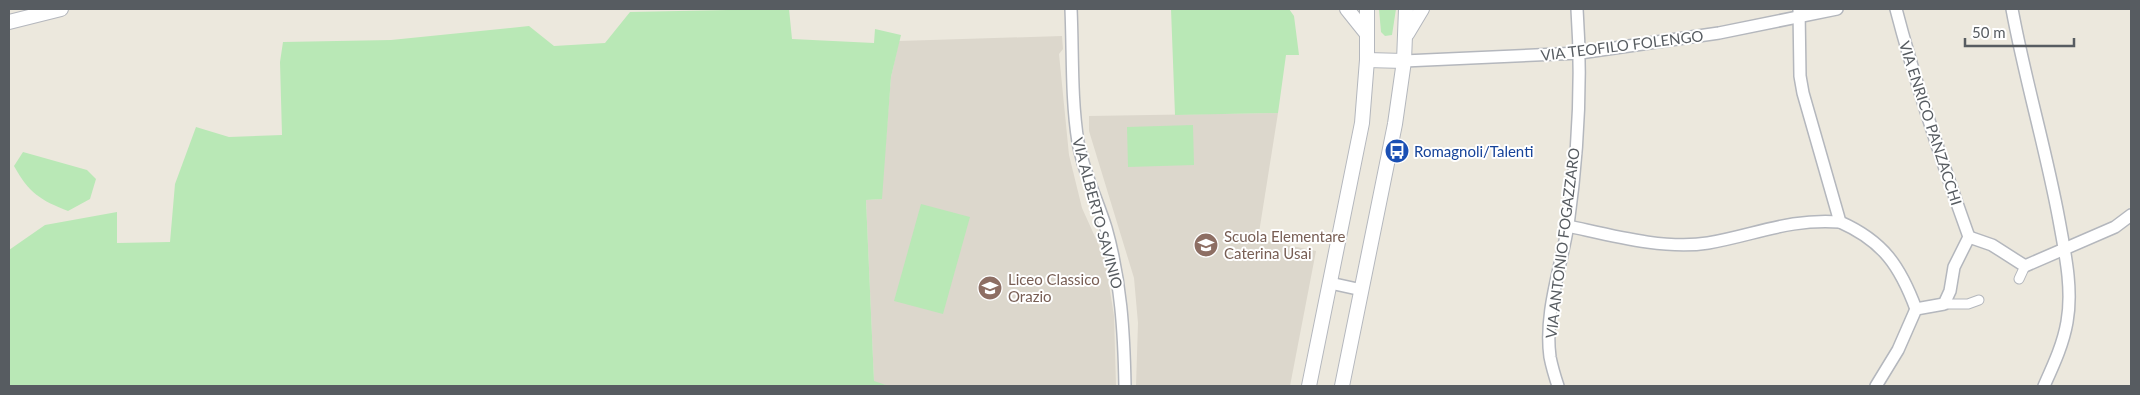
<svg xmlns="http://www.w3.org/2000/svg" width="2140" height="395" viewBox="0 0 2140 395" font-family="Lato,sans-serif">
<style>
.education{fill:#dcd7cc}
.green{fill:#b9e8b6}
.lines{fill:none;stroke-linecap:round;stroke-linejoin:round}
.pedestrian-casing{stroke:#b4b7bd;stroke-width:11}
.minor-casing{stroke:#b4b7bd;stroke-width:14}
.tertiary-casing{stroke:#b4b7bd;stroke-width:16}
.pedestrian{stroke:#fff;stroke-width:9}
.minor{stroke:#fff;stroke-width:11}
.tertiary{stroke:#fff;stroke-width:14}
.labels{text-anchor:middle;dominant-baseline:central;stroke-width:4;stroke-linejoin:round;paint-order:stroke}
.street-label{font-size:15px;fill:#575c61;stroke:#fff}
.transit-label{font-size:15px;fill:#164399;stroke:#fff;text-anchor:start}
.education-label{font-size:15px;fill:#785e54;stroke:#fff;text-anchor:start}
</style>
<rect width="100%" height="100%" fill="#ece8dd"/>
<g class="education">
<polygon points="1062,36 1063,49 1059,54 1069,155 1082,208 1105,259 1114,316 1116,386 889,386 874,382 866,200 881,199 891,77 899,41"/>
<polygon points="1278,113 1258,239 1316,251 1290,386 1136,386 1138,323 1134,278 1089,131 1089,116"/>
</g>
<g class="green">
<polygon points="783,9 789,9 792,39 874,43 875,29 901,35 891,77 882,199 866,200 874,381 889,386 9,386 9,250 45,225 117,212 117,243 170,242 175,184 196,127 229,137 282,135 280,62 283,42 391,40 529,26 554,46 605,43 630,12"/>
<polygon points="1171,9 1289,9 1294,16 1299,55 1286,55 1278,113 1175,115"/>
<polygon points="1379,9 1396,9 1392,35 1385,36 1381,32"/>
<polygon points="1193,125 1194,165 1128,167 1127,127"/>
<path d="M23,152L87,170L96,179L90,199L68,211C40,200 29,193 14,166Z"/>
<polygon points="921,204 970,217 943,314 894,301"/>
</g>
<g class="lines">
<defs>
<g id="pedestrian">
<polyline points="2019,279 2025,266"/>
<polyline points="1944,304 1968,304 1979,300"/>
</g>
<g id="minor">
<path d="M1071,9C1073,53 1071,98 1078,142C1083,171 1097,199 1106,228C1121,281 1124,332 1125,386"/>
<path d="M1799,9L1800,76L1803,93L1840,222C1883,241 1900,266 1916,309"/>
<path d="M2012,9C2025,80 2046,149 2059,220C2065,253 2073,289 2067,322C2063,345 2053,366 2044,386"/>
<polyline points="1404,61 1580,53 1719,33 1837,9"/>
<path d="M1568,226C1610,235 1664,250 1708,243C1755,235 1790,218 1840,222"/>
<polyline points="1969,237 1992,245 2025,266 2115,227 2131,215"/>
<polyline points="1330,283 1362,290"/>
<path d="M1558,386C1555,377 1552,367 1550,357C1544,313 1561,268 1568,225C1578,154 1582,80 1577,9"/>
<path d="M1876,386L1898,350L1916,309L1944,304L1950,291L1954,267L1969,237C1942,162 1916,86 1896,9"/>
</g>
<g id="tertiary">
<polyline points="1347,9 1367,34"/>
<polyline points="9,22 61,9"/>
<polyline points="1407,34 1422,9"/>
<polyline points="1367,60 1404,61"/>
<polyline points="1309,386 1362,123 1367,60 1367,9"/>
<polyline points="1342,386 1395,124 1404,61 1406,9"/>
</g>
</defs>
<use href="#pedestrian" class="pedestrian-casing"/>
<use href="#minor" class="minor-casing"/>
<use href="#tertiary" class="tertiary-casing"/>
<use href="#pedestrian" class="pedestrian"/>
<use href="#minor" class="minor"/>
<use href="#tertiary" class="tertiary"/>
</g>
<defs>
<symbol id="bus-disc" viewBox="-11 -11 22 22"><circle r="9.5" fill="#1a4fb4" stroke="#fff"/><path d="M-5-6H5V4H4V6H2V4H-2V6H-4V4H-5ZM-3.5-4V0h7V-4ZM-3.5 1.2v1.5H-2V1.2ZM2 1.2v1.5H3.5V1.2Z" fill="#fff"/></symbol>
<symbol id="school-disc" viewBox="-11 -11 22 22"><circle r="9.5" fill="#8d6e63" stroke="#fff"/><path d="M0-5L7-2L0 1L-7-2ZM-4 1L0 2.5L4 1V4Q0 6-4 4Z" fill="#fff"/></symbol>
</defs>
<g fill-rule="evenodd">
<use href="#bus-disc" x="1383" y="137" width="28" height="28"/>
<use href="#school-disc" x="1192" y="231" width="28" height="28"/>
<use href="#school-disc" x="976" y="274" width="28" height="28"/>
</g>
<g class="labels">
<g class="street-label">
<text transform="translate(1622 45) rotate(-7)">VIA TEOFILO FOLENGO</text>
<text transform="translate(1931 123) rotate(72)">VIA ENRICO PANZACCHI</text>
<text transform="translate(1098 213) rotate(75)">VIA ALBERTO SAVINIO</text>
<text transform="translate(1562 243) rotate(-83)">VIA ANTONIO FOGAZZARO</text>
</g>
<g class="transit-label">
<text x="1414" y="151">Romagnoli/Talenti</text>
</g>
<g class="education-label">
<text x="1224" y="236">Scuola Elementare<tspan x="1224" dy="17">Caterina Usai</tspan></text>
<text x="1008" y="279">Liceo Classico<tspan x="1008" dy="17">Orazio</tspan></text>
</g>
</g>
<rect width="2140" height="395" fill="none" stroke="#575c61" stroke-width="20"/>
<path d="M1965 38v8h109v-8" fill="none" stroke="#575c61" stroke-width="2.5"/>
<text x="1972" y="38" font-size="15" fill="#575c61" stroke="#ffffff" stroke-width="4" paint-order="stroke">50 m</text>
</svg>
